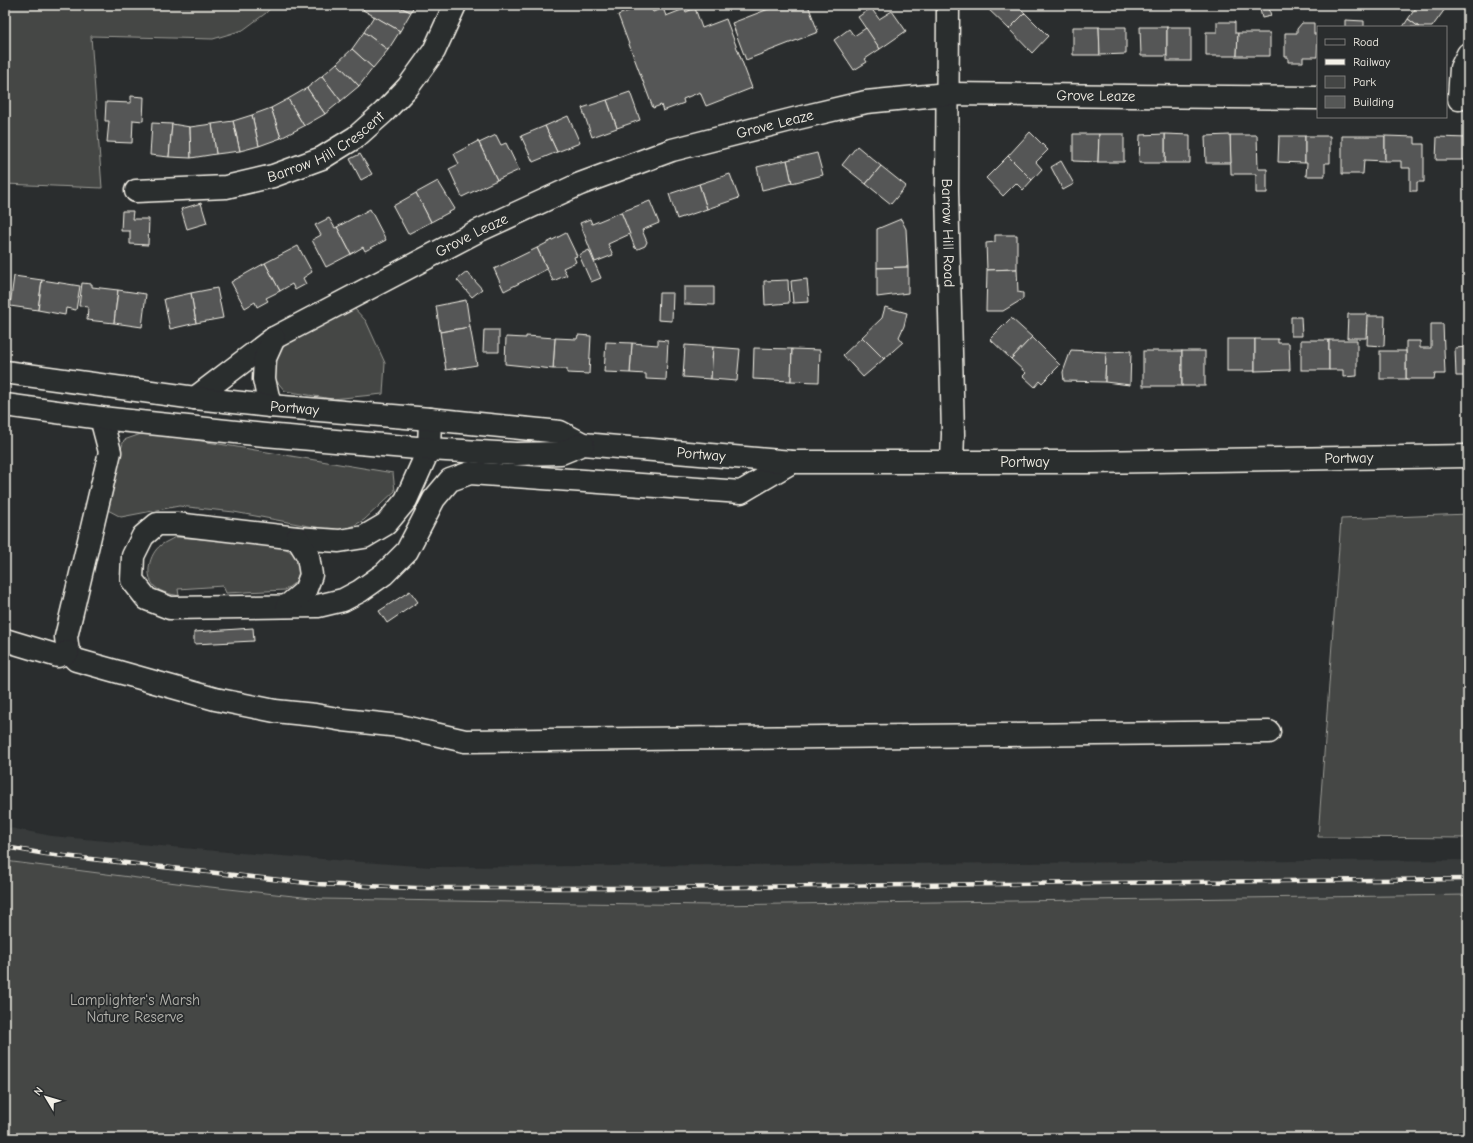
<svg xmlns="http://www.w3.org/2000/svg" width="1473" height="1143" viewBox="0 0 1473 1143" font-family="'Comic Neue',sans-serif">
<style>
.built{fill:#373a3a}
.green{fill:#444645;stroke:#9c9c96}
.building{fill:#555756;stroke:#f4f1e8}
.lines{fill:none;stroke-linecap:round;stroke-linejoin:round}
.minor-casing{stroke:#f4f1e8;stroke-width:25}
.highway-casing{stroke:#f4f1e8;stroke-width:25}
.minor{stroke:#2a2d2e;stroke-width:22}
.highway{stroke:#2a2d2e;stroke-width:22}
.rail-casing{stroke:#f4f1e8;stroke-width:4.5}
.rail{stroke:#2a2d2e;stroke-width:3;stroke-dasharray:9;stroke-linecap:butt}
.labels{text-anchor:middle;dominant-baseline:central;stroke-width:3.5;stroke-linejoin:round;paint-order:stroke}
.street-label{font-size:15px;fill:#f4f1e8;stroke:#2a2d2e}
.park-label{font-size:15px;fill:#b6b5af;stroke:#2a2d2e}
</style>
<rect width="100%" height="100%" fill="#2a2d2e"/>
<filter id="ink" filterUnits="userSpaceOnUse"><feTurbulence type="fractalNoise" baseFrequency=".025" numOctaves="2"/><feDisplacementMap in="SourceGraphic" scale="8" xChannelSelector="R" yChannelSelector="G"/><feConvolveMatrix kernelMatrix="1 2 1 2 8 2 1 2 1" color-interpolation-filters="sRGB"/></filter>
<g filter="url(#ink)">
<polygon class="built" points="5,827 52,836 228,852 431,867 1468,860 1468,895 710,905 321,899 192,885 5,861"/>
<g class="green">
<polygon points="5,5 273,5 266,13 243,30 213,39 91,36 102,188 5,184"/>
<polygon points="353,307 366,321 385,363 383,394 332,399 285,391 274,378 272,362 284,346"/>
<polygon points="141,434 171,436 393,473 395,491 364,520 344,531 314,527 234,512 179,506 121,517 106,509 112,476 124,440"/>
<polygon points="1468,514 1468,838 1318,837 1341,519"/>
<path d="M175,537L273,544C284,547 300,554 300,568C299,572 298,576 297,581L285,590L226,593L223,586L178,589L179,596C171,594 162,593 155,587C144,576 149,554 161,545C165,542 171,540 175,537Z"/>
<polygon points="5,861 192,885 321,899 710,905 1468,895 1468,1138 5,1138"/>
</g>
<g class="building">
<polygon points="366,5 395,5 411,12 400,31 363,10"/>
<polygon points="395,5 414,5 411,12"/>
<polygon points="644,5 650,5 653,12 663,8 666,16 684,9 686,12 695,8 702,28 726,19 752,88 706,106 700,92 683,99 684,103 663,111 661,105 653,108 618,15"/>
<polygon points="779,5 808,5 818,32 746,60 732,23"/>
<polygon points="988,5 1016,5 1025,13 1009,29 986,7"/>
<polygon points="1259,5 1268,5 1271,16 1262,18"/>
<polygon points="1418,5 1440,5 1445,9 1432,27 1419,27 1408,19"/>
<polygon points="871,8 879,19 892,11 906,31 880,49 858,17"/>
<polygon points="1025,13 1048,36 1032,53 1009,29"/>
<polygon points="374,16 400,31 388,50 364,32"/>
<polygon points="1408,19 1419,27 1403,27"/>
<polygon points="1345,20 1364,21 1364,27 1345,27"/>
<polygon points="1217,22 1235,22 1235,33 1238,33 1237,56 1206,56 1206,32 1217,32"/>
<polygon points="1302,23 1314,23 1314,34 1318,34 1317,57 1303,57 1303,62 1288,62 1288,57 1285,57 1285,33 1297,33 1297,29"/>
<polygon points="1073,27 1099,27 1100,55 1073,55"/>
<polygon points="1099,27 1126,27 1126,54 1100,55"/>
<polygon points="1140,27 1167,27 1167,56 1141,56"/>
<rect x="1167" y="27" width="24" height="34"/>
<polygon points="866,28 880,49 865,59 867,62 854,70 834,40 849,29 854,36"/>
<polygon points="364,32 388,50 373,68 352,49"/>
<polygon points="1238,33 1270,33 1270,56 1237,56"/>
<polygon points="352,49 373,68 359,86 337,63"/>
<polygon points="337,63 359,86 341,101 322,76"/>
<polygon points="322,76 341,101 325,114 307,88"/>
<polygon points="307,88 325,114 304,126 288,99"/>
<polygon points="630,92 640,120 617,128 607,100"/>
<polygon points="131,96 144,97 143,121 133,120 132,143 107,142 109,121 105,121 106,102 131,103"/>
<polygon points="288,99 304,126 281,138 271,108"/>
<polygon points="607,100 617,128 592,137 582,108"/>
<polygon points="271,108 281,138 259,146 252,115"/>
<polygon points="252,115 259,146 240,151 233,121"/>
<polygon points="568,116 580,143 557,152 545,126"/>
<polygon points="233,121 240,151 216,154 212,124"/>
<polygon points="152,123 172,124 169,157 150,155"/>
<polygon points="172,124 190,127 191,158 169,157"/>
<polygon points="212,124 216,154 191,158 190,127"/>
<polygon points="545,126 557,152 533,162 521,136"/>
<polygon points="1030,132 1048,150 1036,162 1042,169 1032,180 1008,156"/>
<polygon points="1073,134 1099,134 1098,162 1073,161"/>
<polygon points="1099,134 1124,134 1124,162 1098,162"/>
<polygon points="1165,134 1190,135 1190,163 1165,163"/>
<polygon points="1165,134 1165,163 1139,163 1140,135"/>
<polygon points="496,135 501,145 506,143 519,170 497,180 479,143"/>
<polygon points="1230,135 1257,135 1258,169 1267,169 1267,193 1256,193 1256,174 1231,174"/>
<polygon points="1230,135 1231,163 1206,163 1205,136"/>
<polygon points="1279,136 1305,136 1305,163 1278,162"/>
<polygon points="1305,136 1330,136 1330,163 1325,163 1325,176 1306,176 1307,163 1305,163"/>
<polygon points="1342,136 1385,136 1385,161 1364,160 1363,174 1342,174"/>
<polygon points="1385,136 1415,137 1415,144 1424,144 1424,182 1417,182 1417,191 1410,191 1410,168 1401,168 1401,161 1385,161"/>
<polygon points="1437,137 1468,138 1468,160 1436,160"/>
<polygon points="478,141 497,180 462,197 449,169 459,164 454,154"/>
<polygon points="857,146 881,166 866,184 842,165"/>
<polygon points="817,153 823,175 792,183 787,160"/>
<polygon points="360,154 372,174 361,180 350,159"/>
<polygon points="1008,156 1032,180 1023,190 1016,183 1003,196 986,178"/>
<polygon points="787,160 792,183 762,190 757,167"/>
<polygon points="1061,161 1074,184 1063,190 1051,167"/>
<polygon points="881,166 906,186 891,204 866,184"/>
<polygon points="730,174 739,198 707,209 699,184"/>
<polygon points="438,181 455,209 431,222 416,193"/>
<polygon points="699,184 707,209 677,219 669,194"/>
<polygon points="416,193 431,222 408,234 393,206"/>
<polygon points="650,201 659,223 642,230 647,242 645,246 638,249 635,248 621,212"/>
<polygon points="201,203 207,223 187,229 181,209"/>
<polygon points="370,209 386,240 365,251 363,247 351,254 337,227"/>
<polygon points="122,211 133,211 132,219 149,219 148,245 130,244 130,231 121,231"/>
<polygon points="621,212 630,234 608,244 613,255 595,262 580,223 590,219 592,224"/>
<polygon points="329,218 335,228 337,227 351,254 326,267 312,240 321,235 315,225"/>
<polygon points="901,219 906,229 908,267 877,268 877,229"/>
<polygon points="566,233 577,256 574,257 576,262 563,268 567,275 553,281 537,248"/>
<polygon points="995,235 1017,235 1017,269 987,270 986,243 995,242"/>
<polygon points="298,246 312,272 303,278 306,284 295,290 292,284 280,291 265,263"/>
<polygon points="537,248 547,269 504,291 494,269"/>
<polygon points="589,250 601,278 591,282 579,255"/>
<polygon points="265,263 280,291 266,298 268,301 257,307 255,302 245,308 231,282"/>
<polygon points="908,267 908,293 877,297 877,268"/>
<polygon points="1017,269 1018,292 1023,293 1023,299 1003,311 986,311 987,270"/>
<polygon points="467,272 482,289 472,297 457,280"/>
<polygon points="14,276 42,280 38,310 10,306"/>
<polygon points="807,279 809,302 793,303 791,281"/>
<polygon points="42,280 80,286 76,310 66,308 65,315 38,310"/>
<polygon points="788,280 789,303 765,305 764,281"/>
<polygon points="82,283 92,284 92,287 118,290 114,323 87,320 88,307 79,306"/>
<polygon points="684,287 714,287 714,305 684,304"/>
<polygon points="217,288 223,318 196,323 191,293"/>
<polygon points="118,290 146,294 142,327 114,323"/>
<polygon points="191,293 196,323 170,329 164,299"/>
<polygon points="659,293 673,293 672,321 658,320"/>
<polygon points="466,300 470,327 440,332 436,306"/>
<polygon points="885,307 907,313 904,326 899,337 903,342 884,359 862,337 882,318"/>
<polygon points="1348,314 1367,314 1366,338 1347,338"/>
<polygon points="1368,316 1385,316 1384,346 1367,345"/>
<polygon points="1291,317 1301,317 1302,336 1291,336"/>
<polygon points="1011,318 1032,337 1011,359 990,339"/>
<polygon points="1431,324 1443,324 1445,374 1435,374 1434,379 1406,379 1406,341 1420,341 1420,348 1431,348"/>
<polygon points="470,327 477,365 446,370 440,332"/>
<polygon points="484,330 499,330 499,352 483,352"/>
<polygon points="578,335 591,336 589,374 567,373 567,369 553,369 555,338 577,339"/>
<polygon points="526,336 555,338 553,369 505,364 506,337 526,338"/>
<polygon points="862,337 884,359 863,377 843,355"/>
<polygon points="1032,337 1060,365 1042,383 1040,381 1035,387 1023,376 1026,373 1011,359"/>
<rect x="1227" y="339" width="28" height="32"/>
<polygon points="1255,339 1278,339 1278,343 1289,343 1290,370 1255,371"/>
<polygon points="658,340 668,341 666,380 646,379 646,374 630,373 632,343 658,345"/>
<rect x="1301" y="340" width="28" height="30"/>
<polygon points="1329,340 1357,340 1357,376 1343,377 1343,370 1329,370"/>
<polygon points="606,342 632,343 630,373 604,372"/>
<polygon points="685,345 713,347 711,379 683,377"/>
<polygon points="713,347 740,349 737,381 711,379"/>
<polygon points="1468,347 1468,376 1456,376 1455,348"/>
<polygon points="754,348 792,349 791,381 753,379"/>
<polygon points="792,349 820,350 819,382 791,381"/>
<polygon points="1071,350 1106,352 1105,382 1064,381 1063,372"/>
<polygon points="1131,351 1130,385 1105,382 1106,352"/>
<rect x="1143" y="351" width="39" height="35"/>
<rect x="1182" y="351" width="23" height="35"/>
<rect x="1380" y="351" width="26" height="28"/>
<polygon points="410,591 418,602 387,623 379,611"/>
<polygon points="253,628 254,641 194,644 194,632"/>
</g>
<g class="lines">
<defs>
<g id="minor">
<path id="s1" d="M948,5L947,190L953,434L952,461"/>
<polyline points="1459,99 1461,68 1468,54"/>
<path id="s2" d="M136,191L226,187L273,176L322,158L356,137L384,112L408,87L434,51L455,5"/>
<path id="s3" d="M195,398L274,338L478,231L580,184L672,150L794,119L866,102L947,94L1318,98"/>
<polyline points="270,406 264,379 265,358 274,338"/>
<polyline points="101,418 110,452 66,637 68,652 76,660 215,699 275,711 315,715 343,720 400,726 465,741 1269,732"/>
<polyline points="430,419 429,449 406,500 386,524 364,537 339,541 297,538 176,524 157,524 143,536 133,556 132,580 147,599 170,608 318,606 343,600 360,591 384,574 407,551 434,499 450,480 470,473 741,492 792,462"/>
<polyline points="287,606 305,591 311,575 308,556 297,538"/>
<polyline points="5,640 58,656 68,652"/>
</g>
<g id="highway">
<path id="s4" d="M5,372L195,398L270,406L430,419L560,432L583,444L792,462H1090L1468,456"/>
<polyline points="5,405 101,418 265,435 429,449 516,454 561,453 583,444"/>
</g>
</defs>
<use href="#minor" class="minor-casing"/>
<use href="#highway" class="highway-casing"/>
<use href="#minor" class="minor"/>
<use href="#highway" class="highway"/>
<defs>
<polyline id="rail" points="5,847 46,854 316,884 416,888 643,888 1468,879"/>
</defs>
<use href="#rail" class="rail-casing"/>
<use href="#rail" class="rail"/>
</g>
</g>
<g class="labels">
<g class="street-label">
<text stroke="none"><textPath href="#s3" startOffset="970">Grove Leaze</textPath></text>
<text stroke="none"><textPath href="#s3" startOffset="646">Grove Leaze</textPath></text>
<text stroke="none"><textPath href="#s2" startOffset="199">Barrow Hill Crescent</textPath></text>
<text stroke="none"><textPath href="#s1" startOffset="228">Barrow Hill Road</textPath></text>
<text stroke="none"><textPath href="#s3" startOffset="322">Grove Leaze</textPath></text>
<text stroke="none"><textPath href="#s4" startOffset="292">Portway</textPath></text>
<text stroke="none"><textPath href="#s4" startOffset="703">Portway</textPath></text>
<text stroke="none"><textPath href="#s4" startOffset="1351">Portway</textPath></text>
<text stroke="none"><textPath href="#s4" startOffset="1027">Portway</textPath></text>
</g>
<g class="park-label">
<text x="135" y="1000">Lamplighter's Marsh<tspan x="135" dy="17">Nature Reserve</tspan></text>
</g>
</g>
<rect width="1473" height="1143" fill="none" stroke="#2a2d2e" stroke-width="20"/>
<rect x="10" y="10" width="1453" height="1123" fill="none" stroke="#f4f1e8" stroke-width="1.5" filter="url(#ink)"/>
<rect x="1317" y="26" width="130" height="92" fill="#2a2d2e" stroke="#7b7b78"/>
<rect x="1325" y="39" width="20" height="6" fill="#2a2d2e" stroke="#7b7b78"/>
<text x="1353" y="46" font-size="12" fill="#f4f1e8">Road</text>
<rect x="1325" y="59" width="20" height="6" fill="#f4f1e8" stroke="#7b7b78"/>
<text x="1353" y="66" font-size="12" fill="#f4f1e8">Railway</text>
<rect x="1325" y="76" width="20" height="12" fill="#444645" stroke="#7b7b78"/>
<text x="1353" y="86" font-size="12" fill="#f4f1e8">Park</text>
<rect x="1325" y="96" width="20" height="12" fill="#555756" stroke="#7b7b78"/>
<text x="1353" y="106" font-size="12" fill="#f4f1e8">Building</text>
<g transform="translate(46 1097) rotate(308)" stroke="#2a2d2e" stroke-width="3" paint-order="stroke">
<path d="M0-3L7 15L0 10L-7 15Z" fill="#f4f1e8"/>
<text y="-6" font-size="11" font-weight="bold" text-anchor="middle" fill="#f4f1e8">N</text>
</g>
</svg>
